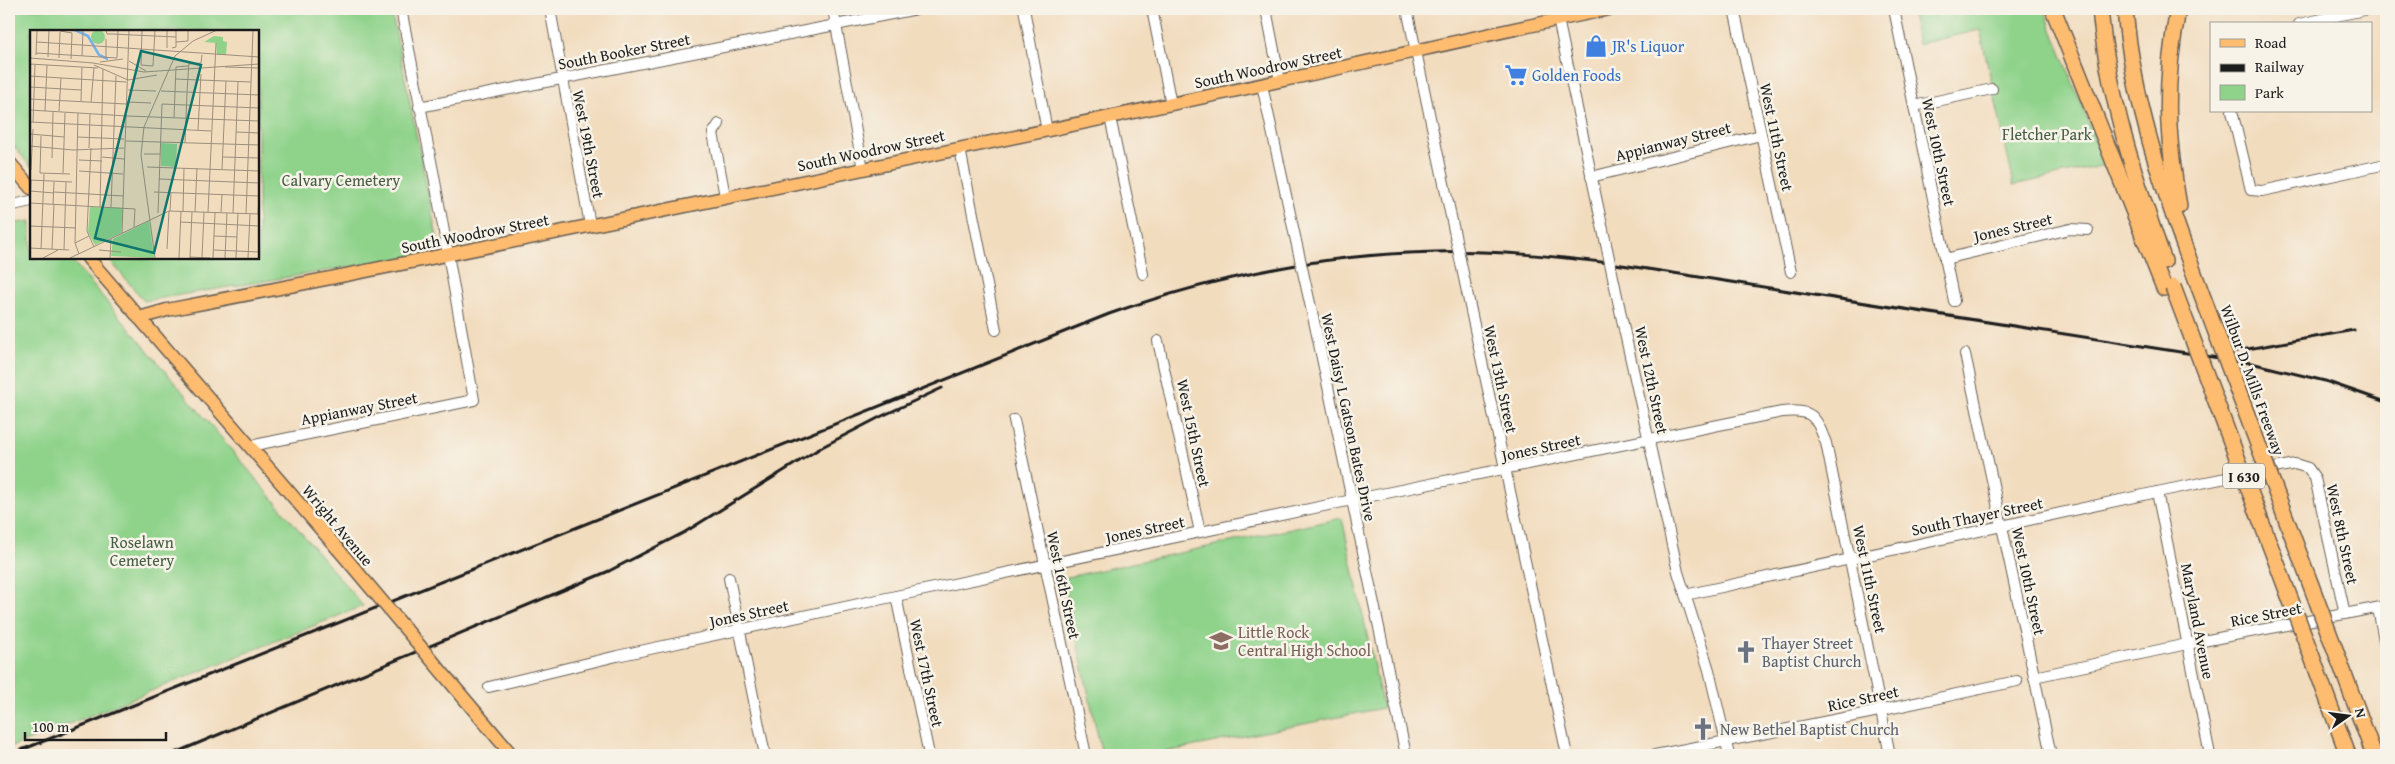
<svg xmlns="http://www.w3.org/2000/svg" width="2395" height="764" viewBox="0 0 2395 764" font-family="'Gentium Book Plus',serif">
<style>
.green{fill:#8fd38b;stroke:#567854}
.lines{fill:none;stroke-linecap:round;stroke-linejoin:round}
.minor-casing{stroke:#675f55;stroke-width:12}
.major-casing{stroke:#675f55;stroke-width:15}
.highway-casing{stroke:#675f55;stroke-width:18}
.minor{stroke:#fff;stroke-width:10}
.major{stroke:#febc70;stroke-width:12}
.highway{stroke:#febc70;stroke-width:15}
.rail{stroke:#1c1c1c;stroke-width:3}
.minor-bridge-casing{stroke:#675f55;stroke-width:12;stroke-linecap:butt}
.major-bridge-casing{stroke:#675f55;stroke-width:15;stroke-linecap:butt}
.highway-bridge-casing{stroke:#675f55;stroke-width:18;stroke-linecap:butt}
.minor-bridge{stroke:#fff;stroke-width:10}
.major-bridge{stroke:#febc70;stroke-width:12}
.highway-bridge{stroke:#febc70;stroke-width:15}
.labels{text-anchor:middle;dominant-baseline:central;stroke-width:5;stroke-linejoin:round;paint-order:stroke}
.shield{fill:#f7f3e8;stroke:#5e5c59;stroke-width:1}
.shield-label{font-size:15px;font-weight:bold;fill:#1c1c1c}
.shop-label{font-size:16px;fill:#366cbe;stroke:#f7f3e8;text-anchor:start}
.street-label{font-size:16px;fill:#1c1c1c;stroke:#f7f3e8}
.park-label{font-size:16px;fill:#445c43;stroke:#f7f3e8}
.education-label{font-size:16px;fill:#785e54;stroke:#f7f3e8;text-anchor:start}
.worship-label{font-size:16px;fill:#5b616d;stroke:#f7f3e8;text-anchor:start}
.inset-river{fill:none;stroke:#75b1e7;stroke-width:2.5}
.inset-road{fill:none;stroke:#9c8f7d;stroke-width:1}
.view{fill:#0f766e;fill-opacity:0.15;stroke:#0f766e;stroke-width:2.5}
.inset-edge{fill:none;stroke:#1c1c1c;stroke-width:2.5}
</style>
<rect width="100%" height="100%" fill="#f7f3e8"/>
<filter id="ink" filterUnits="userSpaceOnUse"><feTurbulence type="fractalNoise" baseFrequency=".02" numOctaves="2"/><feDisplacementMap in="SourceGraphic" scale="10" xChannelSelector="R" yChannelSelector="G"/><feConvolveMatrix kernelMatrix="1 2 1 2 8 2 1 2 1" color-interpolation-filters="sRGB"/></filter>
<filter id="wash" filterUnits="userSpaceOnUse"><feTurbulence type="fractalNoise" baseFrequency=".0096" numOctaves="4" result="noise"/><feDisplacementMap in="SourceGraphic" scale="20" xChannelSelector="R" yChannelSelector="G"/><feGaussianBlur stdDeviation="1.12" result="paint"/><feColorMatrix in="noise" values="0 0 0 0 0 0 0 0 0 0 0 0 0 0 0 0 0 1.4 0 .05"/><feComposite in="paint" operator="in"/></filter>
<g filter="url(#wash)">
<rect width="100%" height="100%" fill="#f2dcbe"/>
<g class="green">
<polygon points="9,9 391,9 440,252 144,301 108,258 258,258 258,31 31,31 31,167 9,140"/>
<polygon points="1911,9 2044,9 2105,165 2014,185 1980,30 1918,44"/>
<polygon points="31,221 31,258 70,258 363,606 9,748 9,224"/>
<polygon points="1342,518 1383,708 1151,755 1102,755 1063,578"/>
</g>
</g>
<g filter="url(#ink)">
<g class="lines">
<defs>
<g id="minor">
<polyline points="550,9 590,225"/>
<polyline points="833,9 863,169"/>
<polyline points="1024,9 1047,131"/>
<polyline points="1152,9 1171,104"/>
<polyline points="1266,9 1280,81"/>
<polyline points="1407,9 1456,240"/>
<polyline points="1734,9 1791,272"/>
<polyline points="1894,9 1954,301"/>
<polyline points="1558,19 1606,244"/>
<polyline points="2299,24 2369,9"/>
<polyline points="1262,85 1296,241"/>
<polyline points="1914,106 1992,89"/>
<polyline points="419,107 917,9"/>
<polyline points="2232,111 2251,190 2262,191 2386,164"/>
<polyline points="1110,117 1143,274"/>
<polyline points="719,124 713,133 725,196"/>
<polyline points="960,149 996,330"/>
<polyline points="1591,177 1761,135"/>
<polyline points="9,206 31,201"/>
<polyline points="1945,259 2070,229 2088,230"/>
<polyline points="1471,311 1567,755"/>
<polyline points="1624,329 1678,572 1709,670 1729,755"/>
<polyline points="1316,330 1406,755"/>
<polyline points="1158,341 1200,532"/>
<polyline points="1965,354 2051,755"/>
<polyline points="1014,420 1086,755"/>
<polyline points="250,446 474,400 434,176 401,9"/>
<polyline points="2157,492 2210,755"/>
<polyline points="729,578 765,755"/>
<polyline points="1685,595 2157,492 2295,464 2308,468 2315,478 2345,614"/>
<polyline points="896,596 929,755"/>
<polyline points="2378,608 2386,651"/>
<polyline points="2034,677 2187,644 2386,606"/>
<path d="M489,687L617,656L896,596L1352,500L1782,412C1813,409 1815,415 1826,443L1890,755"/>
<polyline points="1655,755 1869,713 2017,681"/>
</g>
<g id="major">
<polyline points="9,162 31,188"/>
<polyline points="88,258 338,549"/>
<path d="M139,318L167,310C540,238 912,159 1284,80C1392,57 1500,31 1609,9"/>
</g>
<g id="highway">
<polyline points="2053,9 2164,288"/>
<path d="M2100,9C2108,96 2135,179 2164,261"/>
<path d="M2125,9C2133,105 2166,197 2199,287"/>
<path d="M2178,9C2164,83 2166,132 2179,206"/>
<polyline points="2339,660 2374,755"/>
<polyline points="2315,665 2348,755"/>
</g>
</defs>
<use href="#minor" class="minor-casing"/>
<use href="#major" class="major-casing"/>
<use href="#highway" class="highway-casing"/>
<use href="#minor" class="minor"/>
<use href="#major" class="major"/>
<use href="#highway" class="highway"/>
<g class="rail">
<polyline points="2219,354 2354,330"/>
<path d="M9,755L1109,314C1214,277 1324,254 1435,252C1494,250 1552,256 1609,263L2251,363L2325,381L2386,402"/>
<polyline points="170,755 609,571 685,532 822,447 880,417 942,388"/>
</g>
<defs>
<g id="minor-bridge">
<polyline points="1456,240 1471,311"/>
<polyline points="1296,241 1316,330"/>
<polyline points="1606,244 1624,329"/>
</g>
<polyline id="major-bridge" points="338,549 511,754"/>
<g id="highway-bridge">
<polyline points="2173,287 2315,665"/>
<polyline points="2199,287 2339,660"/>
</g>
</defs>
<use href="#minor-bridge" class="minor-bridge-casing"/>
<use href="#major-bridge" class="major-bridge-casing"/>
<use href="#highway-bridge" class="highway-bridge-casing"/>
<use href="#minor-bridge" class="minor-bridge"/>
<use href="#major-bridge" class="major-bridge"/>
<use href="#highway-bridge" class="highway-bridge"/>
</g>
</g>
<defs>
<symbol id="shop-bare" viewBox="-9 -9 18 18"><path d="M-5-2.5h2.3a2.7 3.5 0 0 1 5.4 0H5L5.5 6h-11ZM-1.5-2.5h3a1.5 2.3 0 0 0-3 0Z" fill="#3f7fe0" stroke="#f7f3e8" stroke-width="2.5" paint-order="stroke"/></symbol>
<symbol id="supermarket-bare" viewBox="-9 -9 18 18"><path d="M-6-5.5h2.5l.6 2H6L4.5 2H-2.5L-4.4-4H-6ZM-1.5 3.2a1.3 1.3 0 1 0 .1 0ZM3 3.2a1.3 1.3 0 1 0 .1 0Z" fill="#3f7fe0" stroke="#f7f3e8" stroke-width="2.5" paint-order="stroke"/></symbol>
<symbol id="school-bare" viewBox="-9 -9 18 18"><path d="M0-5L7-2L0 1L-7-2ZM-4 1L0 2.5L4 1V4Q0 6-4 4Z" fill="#8d6e63" stroke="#f7f3e8" stroke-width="2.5" paint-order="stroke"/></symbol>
<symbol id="church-bare" viewBox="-9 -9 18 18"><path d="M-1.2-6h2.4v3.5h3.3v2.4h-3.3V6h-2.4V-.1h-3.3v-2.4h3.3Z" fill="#6b7280" stroke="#f7f3e8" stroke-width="2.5" paint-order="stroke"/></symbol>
</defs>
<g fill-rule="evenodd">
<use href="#shop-bare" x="1580" y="30" width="32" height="32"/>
<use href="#supermarket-bare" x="1500" y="59" width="32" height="32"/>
<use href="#school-bare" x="1205" y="625" width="32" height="32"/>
<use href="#church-bare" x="1730" y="636" width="32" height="32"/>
<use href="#church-bare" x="1687" y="713" width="32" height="32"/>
</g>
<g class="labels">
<rect class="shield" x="2223" y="463.5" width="42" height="25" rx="4"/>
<g class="shield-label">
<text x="2244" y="476">I 630</text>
</g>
<g class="shop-label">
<text x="1612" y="46">JR's Liquor</text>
<text x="1532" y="75">Golden Foods</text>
</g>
<g class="street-label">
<text transform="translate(624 51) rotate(-11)">South Booker Street</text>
<text transform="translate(1268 67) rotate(-12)">South Woodrow Street</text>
<text transform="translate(1777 137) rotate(78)">West 11th Street</text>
<text transform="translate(1673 141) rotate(-14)">Appianway Street</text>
<text transform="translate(589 144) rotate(79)">West 19th Street</text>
<text transform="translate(871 150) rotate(-12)">South Woodrow Street</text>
<text transform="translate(1939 152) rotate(78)">West 10th Street</text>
<text transform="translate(2013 227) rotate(-13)">Jones Street</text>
<text transform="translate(475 233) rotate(-11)">South Woodrow Street</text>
<text transform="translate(1501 379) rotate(78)">West 13th Street</text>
<text transform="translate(1652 380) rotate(78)">West 12th Street</text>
<text transform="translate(2253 380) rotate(70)">Wilbur D. Mills Freeway</text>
<text transform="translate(359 408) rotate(-11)">Appianway Street</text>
<text transform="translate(1349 417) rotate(78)">West Daisy L Gatson Bates Drive</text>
<text transform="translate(1194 433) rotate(78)">West 15th Street</text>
<text transform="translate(1541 447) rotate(-12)">Jones Street</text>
<text transform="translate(1977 516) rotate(-12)">South Thayer Street</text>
<text transform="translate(338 525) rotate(50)">Wright Avenue</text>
<text transform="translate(1145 529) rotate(-12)">Jones Street</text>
<text transform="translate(2343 534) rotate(78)">West 8th Street</text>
<text transform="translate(1870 579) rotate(78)">West 11th Street</text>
<text transform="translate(2029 581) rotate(78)">West 10th Street</text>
<text transform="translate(1064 585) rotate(78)">West 16th Street</text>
<text transform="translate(749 613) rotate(-12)">Jones Street</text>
<text transform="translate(2266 614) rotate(-11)">Rice Street</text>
<text transform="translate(2198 621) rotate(79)">Maryland Avenue</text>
<text transform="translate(927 673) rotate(78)">West 17th Street</text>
<text transform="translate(1863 698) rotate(-12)">Rice Street</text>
</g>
<g class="park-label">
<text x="2047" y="134">Fletcher Park</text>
<text x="341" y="180">Calvary Cemetery</text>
<text x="142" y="542">Roselawn<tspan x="142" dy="18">Cemetery</tspan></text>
</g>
<g class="education-label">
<text x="1238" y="632">Little Rock<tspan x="1238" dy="18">Central High School</tspan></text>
</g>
<g class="worship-label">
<text x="1762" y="643">Thayer Street<tspan x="1762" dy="18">Baptist Church</tspan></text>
<text x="1720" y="729">New Bethel Baptist Church</text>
</g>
</g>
<g transform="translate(30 30)">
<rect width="229" height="229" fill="#f2dcbe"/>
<path d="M61 7a7 7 0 1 1 14 0a7 7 0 1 1-14 0ZM184,6L193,7V11L197,12L196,25H187L186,13L174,12ZM131,113L147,114L146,137L131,136ZM60,177L93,178L91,203L65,215L58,202ZM119,191L124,228L81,226L83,209Z" fill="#8fd38b"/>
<path class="inset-river" d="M45,0L58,6L69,25L78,29"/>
<path class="inset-road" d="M76,0L77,4H82L146,7M112,0L111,35L123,36L125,0M30,1L42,3L41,29M7,12L229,27M146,12L158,11V0M137,18V0M142,18L146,17V0M6,23L87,28M6,25L7,0M52,26L53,0M18,27L19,0M76,27V9M0,28L63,33L114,42L229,34M29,28L30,2M87,28L88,0M99,31L116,41M70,32L93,29M0,34L68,38M159,34L171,33L172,25M64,35L98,50L127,45M195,37L229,38M0,46L96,52M145,49L221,52M0,57L51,60M98,60L126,61M131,61L229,65M157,62L159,31M0,69L96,74M51,71L52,37M61,72L64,38M97,72L121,73M0,80L97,86M15,81L17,35M29,81L31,48M48,83L45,213L49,224M97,86L229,91M144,88L146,37L158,36M0,92L181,101M3,92L5,35M168,100L171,44M206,102L229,103M0,104L34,107M11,106L10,143L40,144M48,107L94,109M96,111L229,115M155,113L157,63M0,116L43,120L94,118M59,118L60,84M61,118L57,201L64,217M114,124H130M72,127L94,129M193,127L229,128M22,128L23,82M49,130L72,131M117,137L229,141M192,139L196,51M1,140L3,99M49,141L93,144M33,143L35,83M129,149L229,153M0,150L42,152M0,161L24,163M24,162L94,166M124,162L229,166M0,173L105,179L104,197M0,174L1,150M23,174L24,152M70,177L73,39M81,177L86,46M140,181L141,163M153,181L154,138M165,182L167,138M178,182L186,13M191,182L192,165M128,183L132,74L229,78M203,183L208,52M216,184L223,0M228,184L229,166M150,192L229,196M0,196L46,198M92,203L99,0M184,206L207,207M45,213L59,206M0,218L39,220M11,219L14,144M22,219L24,174M137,219L139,181M34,220L36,152M69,220L91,222M184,220L229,222M160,227L180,228M13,228L28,220M40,228L139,181L229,184M80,228L81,209M125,228L111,125L114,97L145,26L163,11L187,0M149,228L151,181M160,228L162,182M172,228L174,182M183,228L185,183M195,228L197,183M206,228L208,183M218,228L220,184"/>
<path class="view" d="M111,21L171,35L124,223L65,208Z"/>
<rect width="229" height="229" class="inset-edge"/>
</g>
<rect width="2395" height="764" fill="none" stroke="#f7f3e8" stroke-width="30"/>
<rect x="2210" y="22" width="162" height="90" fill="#f7f3e8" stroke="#9f9d96"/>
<rect x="2220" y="39" width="25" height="8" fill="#febc70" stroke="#9f9d96"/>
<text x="2255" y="48" font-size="15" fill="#1c1c1c">Road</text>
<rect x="2220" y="64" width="25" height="8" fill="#1c1c1c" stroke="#9f9d96"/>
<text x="2255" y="72" font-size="15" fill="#1c1c1c">Railway</text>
<rect x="2220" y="85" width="25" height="15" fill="#8fd38b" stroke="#9f9d96"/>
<text x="2255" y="98" font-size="15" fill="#1c1c1c">Park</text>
<g transform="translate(2348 716) rotate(76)" stroke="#f7f3e8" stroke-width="4" paint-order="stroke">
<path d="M0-4L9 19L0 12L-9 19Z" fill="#1c1c1c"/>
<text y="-8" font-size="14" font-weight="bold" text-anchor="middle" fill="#1c1c1c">N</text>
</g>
<path d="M25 732v8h141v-8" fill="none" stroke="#1c1c1c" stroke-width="2.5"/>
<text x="32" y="732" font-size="15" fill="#1c1c1c" stroke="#f7f3e8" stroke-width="4" paint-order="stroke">100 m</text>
</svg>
